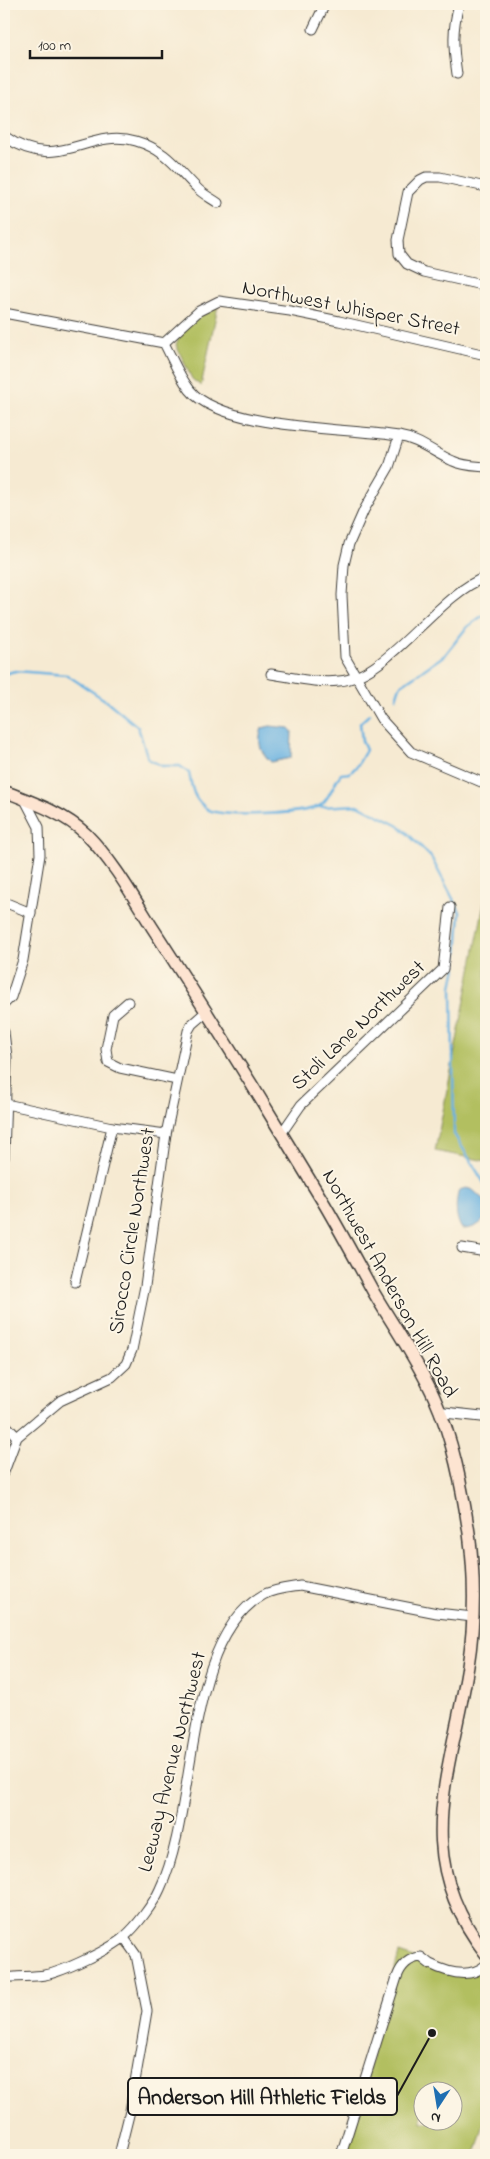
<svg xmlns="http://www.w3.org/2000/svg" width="490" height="2159" viewBox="0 0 490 2159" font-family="'Indie Flower',sans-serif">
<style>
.green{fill:#b2bf61;stroke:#676e3e;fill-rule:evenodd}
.water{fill:#6ab2e1;stroke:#43677e}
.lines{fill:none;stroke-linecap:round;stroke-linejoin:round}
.stream{stroke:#6ab2e1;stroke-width:2.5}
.minor-casing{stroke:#3d3b37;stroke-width:11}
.tertiary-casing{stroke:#3d3b37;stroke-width:12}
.secondary-casing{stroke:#3d3b37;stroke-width:14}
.minor{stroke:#fff;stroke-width:9}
.tertiary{stroke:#fff;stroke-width:10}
.secondary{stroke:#fde4d1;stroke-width:11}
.labels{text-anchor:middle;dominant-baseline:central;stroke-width:4;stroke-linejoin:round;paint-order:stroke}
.street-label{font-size:21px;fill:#1c1c1c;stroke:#fcf5e5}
.leader{fill:none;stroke:#1c1c1c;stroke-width:2}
.callout-dot{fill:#1c1c1c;stroke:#fcf5e5;stroke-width:2}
.callout{fill:#fcf5e5;stroke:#1c1c1c;stroke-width:2}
.callout-label{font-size:22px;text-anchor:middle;font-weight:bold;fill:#1c1c1c}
</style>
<rect width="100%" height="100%" fill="#fcf5e5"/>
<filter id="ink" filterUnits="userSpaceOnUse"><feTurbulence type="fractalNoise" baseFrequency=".02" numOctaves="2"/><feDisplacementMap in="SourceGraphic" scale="10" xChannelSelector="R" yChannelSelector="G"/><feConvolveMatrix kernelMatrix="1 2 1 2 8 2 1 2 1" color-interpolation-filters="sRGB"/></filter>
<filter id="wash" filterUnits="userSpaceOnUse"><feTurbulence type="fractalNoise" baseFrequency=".0096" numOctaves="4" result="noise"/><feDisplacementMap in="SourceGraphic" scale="20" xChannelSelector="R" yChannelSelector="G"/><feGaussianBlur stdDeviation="1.12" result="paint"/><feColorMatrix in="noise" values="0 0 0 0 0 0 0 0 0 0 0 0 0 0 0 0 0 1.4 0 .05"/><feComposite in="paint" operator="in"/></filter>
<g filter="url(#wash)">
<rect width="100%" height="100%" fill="#f6ead2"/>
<g class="green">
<polygon points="218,306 201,386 192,379 176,345 180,333 198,316"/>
<polygon points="486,894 486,1161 435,1151"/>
<path d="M399,1953L461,1974L486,1965V2116L475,2155H346ZM422,2092H452V2122H422Z"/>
</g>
<g class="water">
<path d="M270,726L289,728L292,731L291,758L271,762C260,752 257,742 262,728Z"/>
<path d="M466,1188L473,1190L486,1202V1217C480,1225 473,1229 462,1229C455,1219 455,1202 459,1190Z"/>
</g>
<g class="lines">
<g class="stream">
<path d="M4,674L15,671L67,675L108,702L138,727L148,759L162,766H180L189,773C192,788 193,799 207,809C220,818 301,814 317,807C329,802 333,783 341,774L350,773L357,766L366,750L362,741L360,723L370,714"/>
<polyline points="396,698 400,686 445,655 467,627 486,613"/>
<polyline points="319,807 358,805 401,827 431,857 460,912 456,968 452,987 454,1134 486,1186"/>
</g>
</g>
</g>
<g filter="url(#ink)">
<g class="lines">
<defs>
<g id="minor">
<polyline points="313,29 325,4"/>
<path d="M457,74C453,47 452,30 459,4"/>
<path d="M4,136C59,175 86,127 136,141C166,150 176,167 196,187C202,194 211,198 218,203"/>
<polyline points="486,187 440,177 426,177 420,180 408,192 398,240 399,254 407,264 424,272 486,286"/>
<path d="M4,313L164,343C172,358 179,376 190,390C221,429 348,428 398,436C419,439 434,453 453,461C463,466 475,466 486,467"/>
<polyline points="164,343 199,311 219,301 290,311 339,321 486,355"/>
<polyline points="399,436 389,467 364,510 349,544 344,565 342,595 345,657 381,719 411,752 486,784"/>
<path d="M271,674C293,677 316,684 339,681C389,677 436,595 486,577"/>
<polyline points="4,902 31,913"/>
<polyline points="128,1002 113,1015 106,1049 108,1062 120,1068 177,1080"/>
<polyline points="4,1004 11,997 23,960 40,855 39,827 25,800"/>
<polyline points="4,1032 7,1057 4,1158"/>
<polyline points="6,1104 112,1127 166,1134"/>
<polyline points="281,1134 301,1105 443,969 450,907"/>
<polyline points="462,1248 486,1252"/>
<polyline points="75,1282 112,1127"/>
<polyline points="4,1423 17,1437"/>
<polyline points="4,1472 17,1437 60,1401 112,1377 126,1364 132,1350 145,1286 166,1134 188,1031 192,1024 207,1011"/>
<path d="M4,1978C17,1976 32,1977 45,1975C62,1972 111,1949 124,1937C136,1927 154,1903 160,1889C198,1810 183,1640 263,1595C274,1589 287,1588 300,1586L437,1613L473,1617"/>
<polyline points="119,2155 130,2111 147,2011 136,1955 124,1938"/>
<path d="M341,2155L397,1977C401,1966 409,1958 421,1957C424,1959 427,1962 430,1964C448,1973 470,1979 486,1965"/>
</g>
<polyline id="tertiary" points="440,1412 486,1417"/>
<path id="secondary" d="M4,791C32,802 64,813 86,834C113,861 132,895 152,927C186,979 219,1032 252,1085C276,1125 301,1165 325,1205C342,1234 358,1264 374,1293C394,1327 418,1361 434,1397C453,1439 462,1487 469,1533C475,1577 475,1622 468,1666C451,1775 409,1855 486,1954"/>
</defs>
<use href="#minor" class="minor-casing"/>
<use href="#tertiary" class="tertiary-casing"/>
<use href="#secondary" class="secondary-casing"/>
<use href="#minor" class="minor"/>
<use href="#tertiary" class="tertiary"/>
<use href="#secondary" class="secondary"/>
</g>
</g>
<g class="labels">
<g class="street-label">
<text transform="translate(351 309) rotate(11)">Northwest Whisper Street</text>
<text transform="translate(359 1026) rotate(-44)">Stoli Lane Northwest</text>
<text transform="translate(133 1231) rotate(-81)">Sirocco Circle Northwest</text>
<text transform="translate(389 1284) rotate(61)">Northwest Anderson Hill Road</text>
<text transform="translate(173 1762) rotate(-76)">Leeway Avenue Northwest</text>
</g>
</g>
<path class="leader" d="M432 2033L397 2096"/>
<circle class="callout-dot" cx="432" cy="2033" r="5"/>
<rect class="callout" x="128" y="2078" width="269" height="37" rx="5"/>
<g class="callout-label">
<text x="262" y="2104">Anderson Hill Athletic Fields</text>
</g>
<rect width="490" height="2159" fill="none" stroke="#fcf5e5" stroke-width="20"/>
<g transform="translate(438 2106) rotate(192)"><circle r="24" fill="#fcf5e5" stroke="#a29e95"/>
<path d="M0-4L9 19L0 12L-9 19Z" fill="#1f6fb2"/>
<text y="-8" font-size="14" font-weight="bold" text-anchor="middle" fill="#1c1c1c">N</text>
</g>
<path d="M30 50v8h132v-8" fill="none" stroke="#1c1c1c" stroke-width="2.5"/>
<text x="38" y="50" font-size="15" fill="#1c1c1c" stroke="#fcf5e5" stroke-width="4" paint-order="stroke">100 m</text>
</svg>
